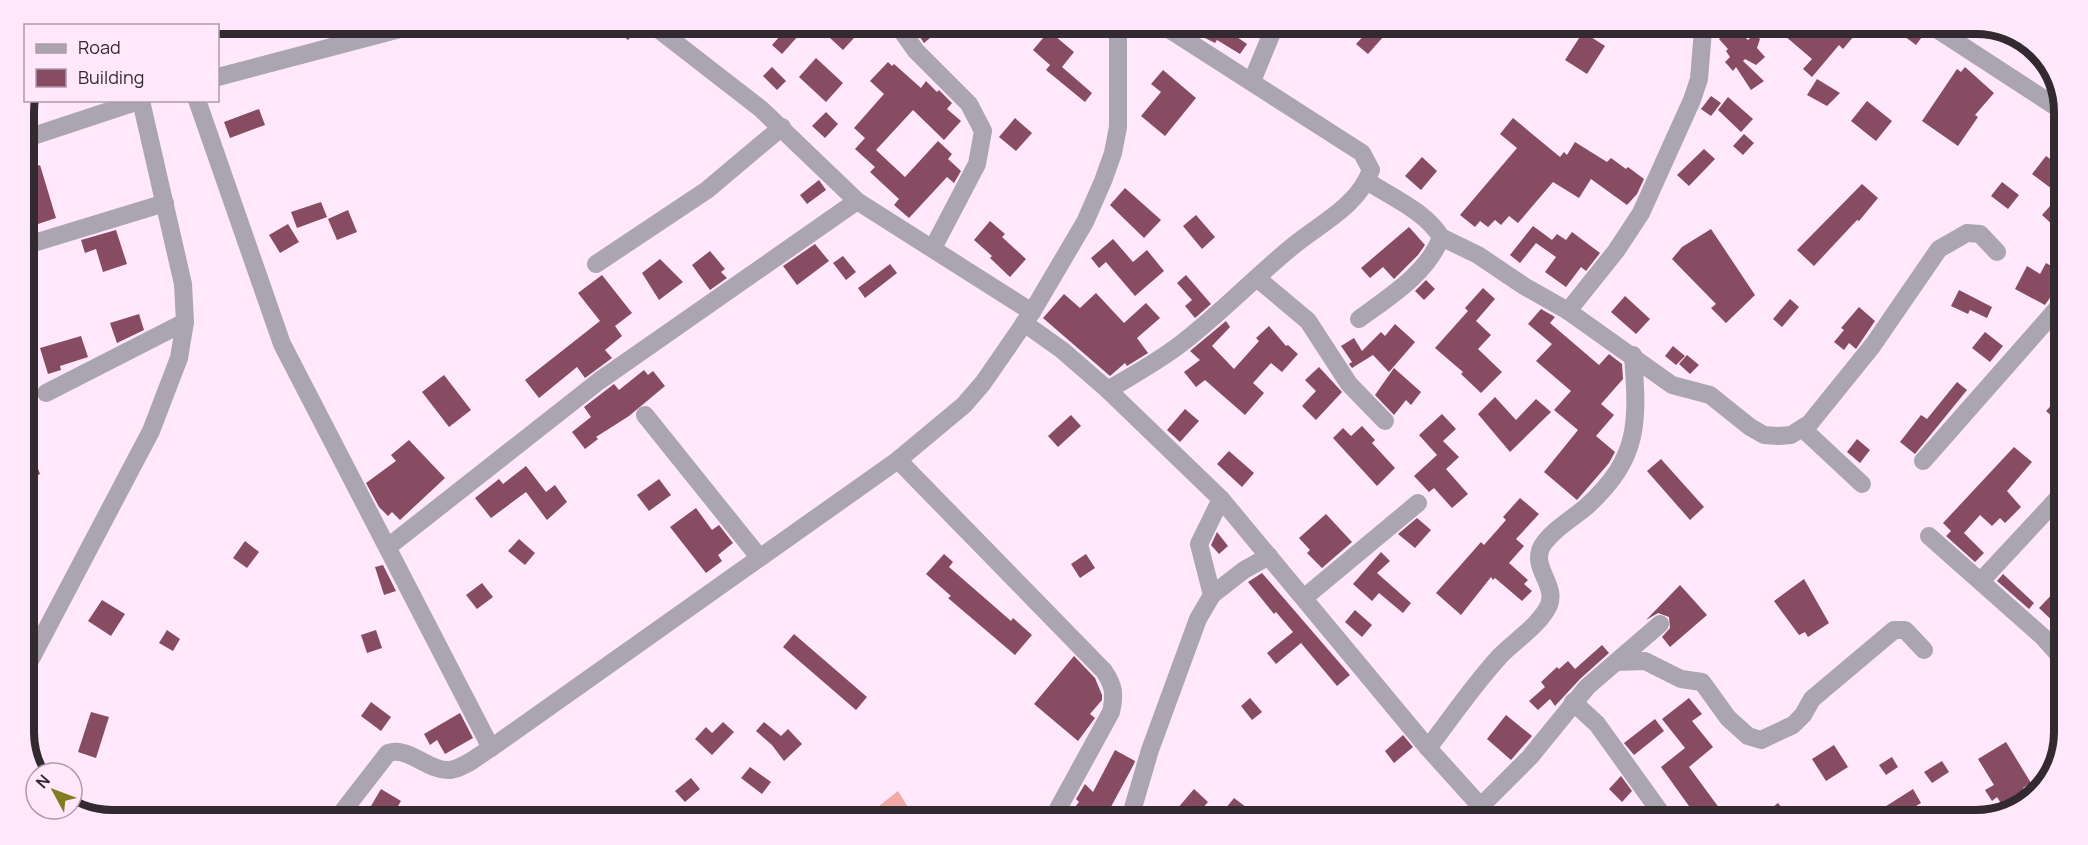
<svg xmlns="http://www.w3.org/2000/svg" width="2088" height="845" viewBox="0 0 2088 845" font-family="Manrope,sans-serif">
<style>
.forest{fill:#f0a9a5}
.building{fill:#874c62}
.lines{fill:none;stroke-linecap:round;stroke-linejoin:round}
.minor{stroke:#aaa5b1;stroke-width:18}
.rim{fill:none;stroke:#322931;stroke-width:8}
</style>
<rect width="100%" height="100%" fill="#ffe7fc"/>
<polygon class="forest" points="898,791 914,817 865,817"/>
<g class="building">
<polygon points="611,26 640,26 628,40"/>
<polygon points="789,26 807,26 782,54 772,45"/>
<polygon points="817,26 846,27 864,27 843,50"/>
<polygon points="920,27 943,27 924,43 916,31"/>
<polygon points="1195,28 1224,28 1247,44 1240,54 1217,40 1215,43 1205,38"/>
<polygon points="1371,28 1391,28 1368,54 1356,44"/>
<polygon points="1729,30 1738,30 1748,40 1755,34 1760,39 1757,48 1765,57 1756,65 1745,59 1743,61 1764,81 1751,90 1736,67 1733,71 1725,62 1730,57 1726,51 1728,49 1719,39"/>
<polygon points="1778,30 1859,30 1843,49 1839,45 1812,77 1803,69 1812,59"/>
<polygon points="1896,30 1927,30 1916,45"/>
<polygon points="1049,31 1074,52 1062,67 1092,93 1085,102 1046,70 1050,65 1033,50"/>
<polygon points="1583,32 1605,46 1587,74 1565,60"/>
<polygon points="816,58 843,83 826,102 799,77"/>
<polygon points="888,62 892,66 894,64 921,88 926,81 937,92 939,90 952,103 947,109 961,121 944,140 913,110 876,150 905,177 938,141 952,154 948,159 961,171 954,183 947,177 909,218 894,205 899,199 870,172 875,167 855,149 865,138 854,128 884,94 870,81"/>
<polygon points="772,67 786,81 777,90 763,76"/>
<polygon points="1965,67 1994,93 1975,115 1978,117 1958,146 1922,121 1957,69 1961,72"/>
<polygon points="1163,70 1196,98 1165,136 1141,116 1161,92 1151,84"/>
<polygon points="1817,79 1840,93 1827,106 1807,95"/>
<polygon points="1711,96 1721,103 1711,116 1701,109"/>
<polygon points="1728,97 1753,119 1741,132 1718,110"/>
<polygon points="1867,101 1892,121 1876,141 1851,121"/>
<polygon points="259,109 265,125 230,138 224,122"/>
<polygon points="826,112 838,124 825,138 812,126"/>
<polygon points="1015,118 1032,133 1016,151 999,137"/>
<polygon points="1513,118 1560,157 1564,152 1567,155 1575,142 1607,162 1611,158 1626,169 1628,167 1644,179 1637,194 1627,205 1591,179 1579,198 1553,182 1518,223 1509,216 1501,225 1495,220 1488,227 1480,221 1475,227 1460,215 1517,148 1500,134"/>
<polygon points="1744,134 1754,143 1743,155 1733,146"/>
<polygon points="1704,149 1715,159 1689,186 1677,175"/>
<polygon points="2046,156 2063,168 2063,218 2055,227 2042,215 2060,195 2032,174"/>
<polygon points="1422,157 1437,171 1421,190 1405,176"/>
<polygon points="40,165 56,218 38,224 28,195 24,196 24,171"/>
<polygon points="819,180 826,190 807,204 800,195"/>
<polygon points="2002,182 2019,195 2008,209 1991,196"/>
<polygon points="1862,184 1878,198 1859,221 1857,220 1814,266 1797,250"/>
<polygon points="1125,188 1161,220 1144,238 1110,205"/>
<polygon points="321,202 327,217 297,228 291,212"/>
<polygon points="348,210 357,232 337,240 328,219"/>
<polygon points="1196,215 1215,237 1202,249 1183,226"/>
<polygon points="990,221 1005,234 1002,237 1026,259 1010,277 990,258 992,256 974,240"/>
<polygon points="288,224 299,242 280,253 269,235"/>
<polygon points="1533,226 1552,240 1557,234 1566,240 1572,232 1600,253 1586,271 1581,267 1566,287 1545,272 1556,257 1536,243 1520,263 1510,255"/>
<polygon points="1409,227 1425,245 1418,255 1394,279 1383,267 1370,278 1361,268"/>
<polygon points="1711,229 1755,295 1726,323 1711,308 1716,304 1672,259 1682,247"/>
<polygon points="116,230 127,264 103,272 96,249 85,253 81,240"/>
<polygon points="1113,239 1133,262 1147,250 1164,271 1135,296 1106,262 1099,268 1091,258"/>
<polygon points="815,244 829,261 797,285 783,266"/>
<polygon points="710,251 725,269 721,272 727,278 710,290 692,265"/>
<polygon points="843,256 856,272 846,280 833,263"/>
<polygon points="660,259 683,282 659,300 642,273"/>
<polygon points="2046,263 2062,272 2062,280 2045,305 2015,289 2027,266 2040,274"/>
<polygon points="890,264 897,273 865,298 858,288"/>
<polygon points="602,275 632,313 615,326 622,336 605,350 612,358 585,378 577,367 539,398 525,380 600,321 578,293"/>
<polygon points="1186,275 1211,304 1195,318 1185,306 1192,300 1177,283"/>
<polygon points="1426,280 1435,289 1424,300 1415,291"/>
<polygon points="1483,288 1495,299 1476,321 1491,335 1478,349 1502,372 1481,393 1461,374 1463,372 1435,348 1468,311 1465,308"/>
<polygon points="1959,290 1992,307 1987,318 1970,310 1968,314 1951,306"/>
<polygon points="1096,293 1124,323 1146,303 1160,318 1137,338 1148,353 1127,366 1125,363 1110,376 1043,318 1064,294 1080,308"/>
<polygon points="1625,296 1650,319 1636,334 1611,312"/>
<polygon points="1790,299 1799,307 1782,327 1773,319"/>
<polygon points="1859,307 1875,321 1856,349 1849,343 1844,350 1834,342 1844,330 1841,328"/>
<polygon points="1541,309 1555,317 1550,323 1599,365 1609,354 1622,364 1623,379 1601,404 1614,415 1596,436 1615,452 1609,463 1577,500 1544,472 1578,430 1554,410 1571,391 1536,361 1552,344 1528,324"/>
<polygon points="139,314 144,330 117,343 110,323"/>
<polygon points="1226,321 1230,327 1212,346 1234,369 1259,341 1256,338 1269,326 1286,346 1288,345 1298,354 1282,372 1271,363 1253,383 1264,393 1245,415 1205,380 1196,387 1184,372 1200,360 1190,351"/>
<polygon points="1395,324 1415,342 1389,372 1373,355 1352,368 1349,364 1352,362 1341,346 1354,338 1362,351 1381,332 1385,336"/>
<polygon points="1985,332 2003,346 1990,362 1972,348"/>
<polygon points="81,336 88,357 60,366 61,370 48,374 40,348"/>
<polygon points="1673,346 1685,356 1676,365 1665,356"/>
<polygon points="1687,355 1699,365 1690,374 1679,364"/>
<polygon points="1319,367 1342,392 1316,420 1302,406 1316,391 1305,380"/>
<polygon points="1394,368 1421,392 1411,405 1406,400 1394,415 1375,395"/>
<polygon points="644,370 648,375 653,371 665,386 629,416 596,437 598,439 585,449 572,432 591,417 584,407 614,384 619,390"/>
<polygon points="444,375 471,410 449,427 422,392"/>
<polygon points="1957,382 1967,390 1915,454 1900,442 1921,415 1927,419"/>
<polygon points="2061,395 2061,424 2046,411"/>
<polygon points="1495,397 1516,420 1536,399 1551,412 1510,452 1478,414"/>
<polygon points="1185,409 1199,421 1180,442 1167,430"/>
<polygon points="1442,414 1456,429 1443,441 1459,457 1446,469 1468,494 1452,508 1434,488 1429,492 1414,476 1437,455 1419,435"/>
<polygon points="1071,415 1081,426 1058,447 1048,436"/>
<polygon points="1362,426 1375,440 1372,443 1395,468 1377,486 1333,438 1343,428 1351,436"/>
<polygon points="1857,439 1870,450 1860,463 1847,452"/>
<polygon points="409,440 445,478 400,520 392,512 388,516 379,507 366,483 396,461 391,455"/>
<polygon points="2014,447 2032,462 2007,491 2021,507 2005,523 2000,518 1992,526 1980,515 1964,533 1984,553 1975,562 1946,536 1951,531 1943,523"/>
<polygon points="1229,451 1254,473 1242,487 1217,464"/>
<polygon points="1661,459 1704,507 1690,520 1647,471"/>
<polygon points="35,461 40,474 24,482 24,466"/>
<polygon points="526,466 546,492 555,485 567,502 547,520 526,492 491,518 475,498 499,479 503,484"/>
<polygon points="659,479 671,495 649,511 637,495"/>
<polygon points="1520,498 1539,514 1516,539 1524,546 1509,563 1528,580 1524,584 1532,591 1522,601 1495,578 1493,580 1491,577 1461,615 1436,593 1481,542 1484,545 1506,520 1503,517"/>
<polygon points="696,508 712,530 719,525 733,543 718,555 722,561 706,573 670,527"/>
<polygon points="1326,514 1352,542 1322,568 1307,553 1310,550 1299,538"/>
<polygon points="1417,518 1431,530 1415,548 1398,534"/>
<polygon points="1217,532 1228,546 1219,554 1211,545"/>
<polygon points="519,539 535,553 525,565 508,551"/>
<polygon points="245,541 259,552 247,568 233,558"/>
<polygon points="1381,552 1390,561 1377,573 1411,603 1403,613 1379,593 1372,601 1353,584"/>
<polygon points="944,554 953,562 949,567 1011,621 1013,618 1032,635 1015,655 948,598 951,596 926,574"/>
<polygon points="1086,554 1095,568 1080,578 1071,564"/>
<polygon points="383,565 396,591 384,595 375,567"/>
<polygon points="1262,573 1350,675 1337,686 1301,643 1276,664 1267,653 1293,632 1276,612 1274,614 1248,582"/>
<polygon points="2003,574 2034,603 2029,609 1997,581"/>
<polygon points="1804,579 1829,623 1808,637 1805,632 1799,635 1774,601"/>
<polygon points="482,583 493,597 477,609 466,595"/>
<polygon points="1680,585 1707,615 1670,647 1662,637 1670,628 1669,617 1658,613 1646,620"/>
<polygon points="2059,587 2059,627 2039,608"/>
<polygon points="102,600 125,614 111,636 88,621"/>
<polygon points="1355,610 1372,625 1362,637 1345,622"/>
<polygon points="167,630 180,639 173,651 159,643"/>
<polygon points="376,630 382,648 367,653 361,635"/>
<polygon points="794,634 867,697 856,710 783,647"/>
<polygon points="1602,645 1609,653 1580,679 1555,706 1550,699 1538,710 1529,701 1545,687 1541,682 1557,667 1559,669 1568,661 1575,669"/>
<polygon points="1074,656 1095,678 1102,695 1102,700 1090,714 1095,718 1078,741 1034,704"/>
<polygon points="1250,698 1262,712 1252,720 1241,706"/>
<polygon points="1689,698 1702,714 1692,721 1713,747 1689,767 1728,820 1699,820 1661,767 1685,748 1662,719"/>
<polygon points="371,702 391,717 381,731 361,716"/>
<polygon points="91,712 109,717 96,758 78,752"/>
<polygon points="460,713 473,738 445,754 437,740 430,745 424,734"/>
<polygon points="1506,715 1532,736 1511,760 1487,739"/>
<polygon points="1655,719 1664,731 1634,755 1624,743"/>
<polygon points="723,722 734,732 712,755 695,739 706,727 712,733"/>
<polygon points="764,722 781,736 788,729 802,744 784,761 772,745 756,731"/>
<polygon points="1403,735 1413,747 1394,763 1385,751"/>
<polygon points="2006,742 2031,783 2023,788 2025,791 2002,805 1997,797 1992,801 1985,790 1994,785 1978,759"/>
<polygon points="1834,745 1848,767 1826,781 1812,759"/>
<polygon points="1115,750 1135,761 1134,764 1105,818 1080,818 1072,811 1079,802 1076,799 1085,784 1093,792"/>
<polygon points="1892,757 1898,767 1886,775 1879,765"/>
<polygon points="1942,761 1949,772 1932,783 1924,772"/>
<polygon points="750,767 771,782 762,794 741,778"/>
<polygon points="1621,776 1632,791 1622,802 1609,789"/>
<polygon points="691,778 700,789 685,802 675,791"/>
<polygon points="381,789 401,801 392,816 371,806"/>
<polygon points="1194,789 1208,802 1194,818 1178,818 1182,813 1177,809"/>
<polygon points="1913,789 1921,803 1911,809 1919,821 1887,821 1880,810"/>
<polygon points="1234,798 1246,807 1237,818 1218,818"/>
<polygon points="1778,803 1791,820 1775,820 1768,811"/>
</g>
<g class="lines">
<g class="minor">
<polyline points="654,26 761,109 857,201 1032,312"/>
<polyline points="899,27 916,51 969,104 983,131 977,164 933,248"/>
<polyline points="1938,30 2064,112"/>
<polyline points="218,77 415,25"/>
<polyline points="1252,81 1274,28"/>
<polyline points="197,100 282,344 491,748"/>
<polyline points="24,139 142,100"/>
<polyline points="1441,237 1478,255 1524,286 1568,311 1672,385 1710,395 1750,427 1764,435 1778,436 1791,435 1810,423 1873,345 1939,249 1967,233 1980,234 1997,252"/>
<polyline points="24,246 165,203"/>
<polyline points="596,264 707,190 782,127"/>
<polyline points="1257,278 1308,321 1349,384 1385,421"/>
<polyline points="1568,311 1616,251 1641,213 1692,100 1699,79 1703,30"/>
<path d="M1359,319C1389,297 1428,273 1441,237C1425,211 1391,197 1367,181"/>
<polyline points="1024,323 1062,350 1108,390 1221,499 1428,748 1492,819"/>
<path d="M1108,390C1133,375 1159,361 1182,343C1221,313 1255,277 1293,246C1321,223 1358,206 1371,170L1362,153L1167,28"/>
<polyline points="46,393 185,322"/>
<polyline points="645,415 759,557"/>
<polyline points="1803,429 1862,484"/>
<path d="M898,460L1104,671C1114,686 1115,694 1111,712L1053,818"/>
<polyline points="1923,461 2062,303"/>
<polyline points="1929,536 2043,637 2059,655"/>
<polyline points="388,547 599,381 857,201"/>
<polyline points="1981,581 2060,496"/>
<polyline points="1212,595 1244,570 1269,556"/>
<polyline points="1305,597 1418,503"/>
<polyline points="1616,662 1645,661 1681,679 1702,682 1728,718 1748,736 1761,740 1793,725 1803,715 1812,699 1894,630 1905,630 1924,650"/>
<polyline points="24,672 151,431 179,358 185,322 183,284 141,101"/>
<polyline points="1573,702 1597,724 1666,820"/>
<path d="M1428,748C1452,717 1474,684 1501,655C1516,640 1538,626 1548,607C1559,586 1530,568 1542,546C1552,530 1572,519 1586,507C1640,458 1638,423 1633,355"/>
<polyline points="1481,806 1530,757 1587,687 1660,624"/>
<path d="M340,815L388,753C409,746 429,772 450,770C465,768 479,755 491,748L898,460L964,405L983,383L1032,312L1085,222L1103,181L1113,153L1118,127V27"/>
<polyline points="1130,818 1150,750 1198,619 1212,595 1199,544 1221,499"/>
</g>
</g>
<path d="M0 0H2088V845H0ZM112 34H1976A78 78 0 0 1 2054 112V732A78 78 0 0 1 1976 810H112A78 78 0 0 1 34 732V112A78 78 0 0 1 112 34Z" fill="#ffe7fc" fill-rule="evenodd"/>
<path class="rim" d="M112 34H1976A78 78 0 0 1 2054 112V732A78 78 0 0 1 1976 810H112A78 78 0 0 1 34 732V112A78 78 0 0 1 112 34Z"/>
<rect x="24" y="24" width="195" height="78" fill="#ffe7fc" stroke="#ad9bab" stroke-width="1.5"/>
<rect x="36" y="44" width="30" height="9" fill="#aaa5b1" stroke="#ad9bab" stroke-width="1.5"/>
<text x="78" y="54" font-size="18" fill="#322931">Road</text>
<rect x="36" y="69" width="30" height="18" fill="#874c62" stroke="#ad9bab" stroke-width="1.5"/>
<text x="78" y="84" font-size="18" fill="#322931">Building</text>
<g transform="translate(54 791) rotate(311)"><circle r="28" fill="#ffe7fc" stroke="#ad9bab" stroke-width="1.5"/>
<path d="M0-4.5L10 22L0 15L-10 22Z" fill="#857b21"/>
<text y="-9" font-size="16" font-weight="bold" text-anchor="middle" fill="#322931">N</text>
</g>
</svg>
